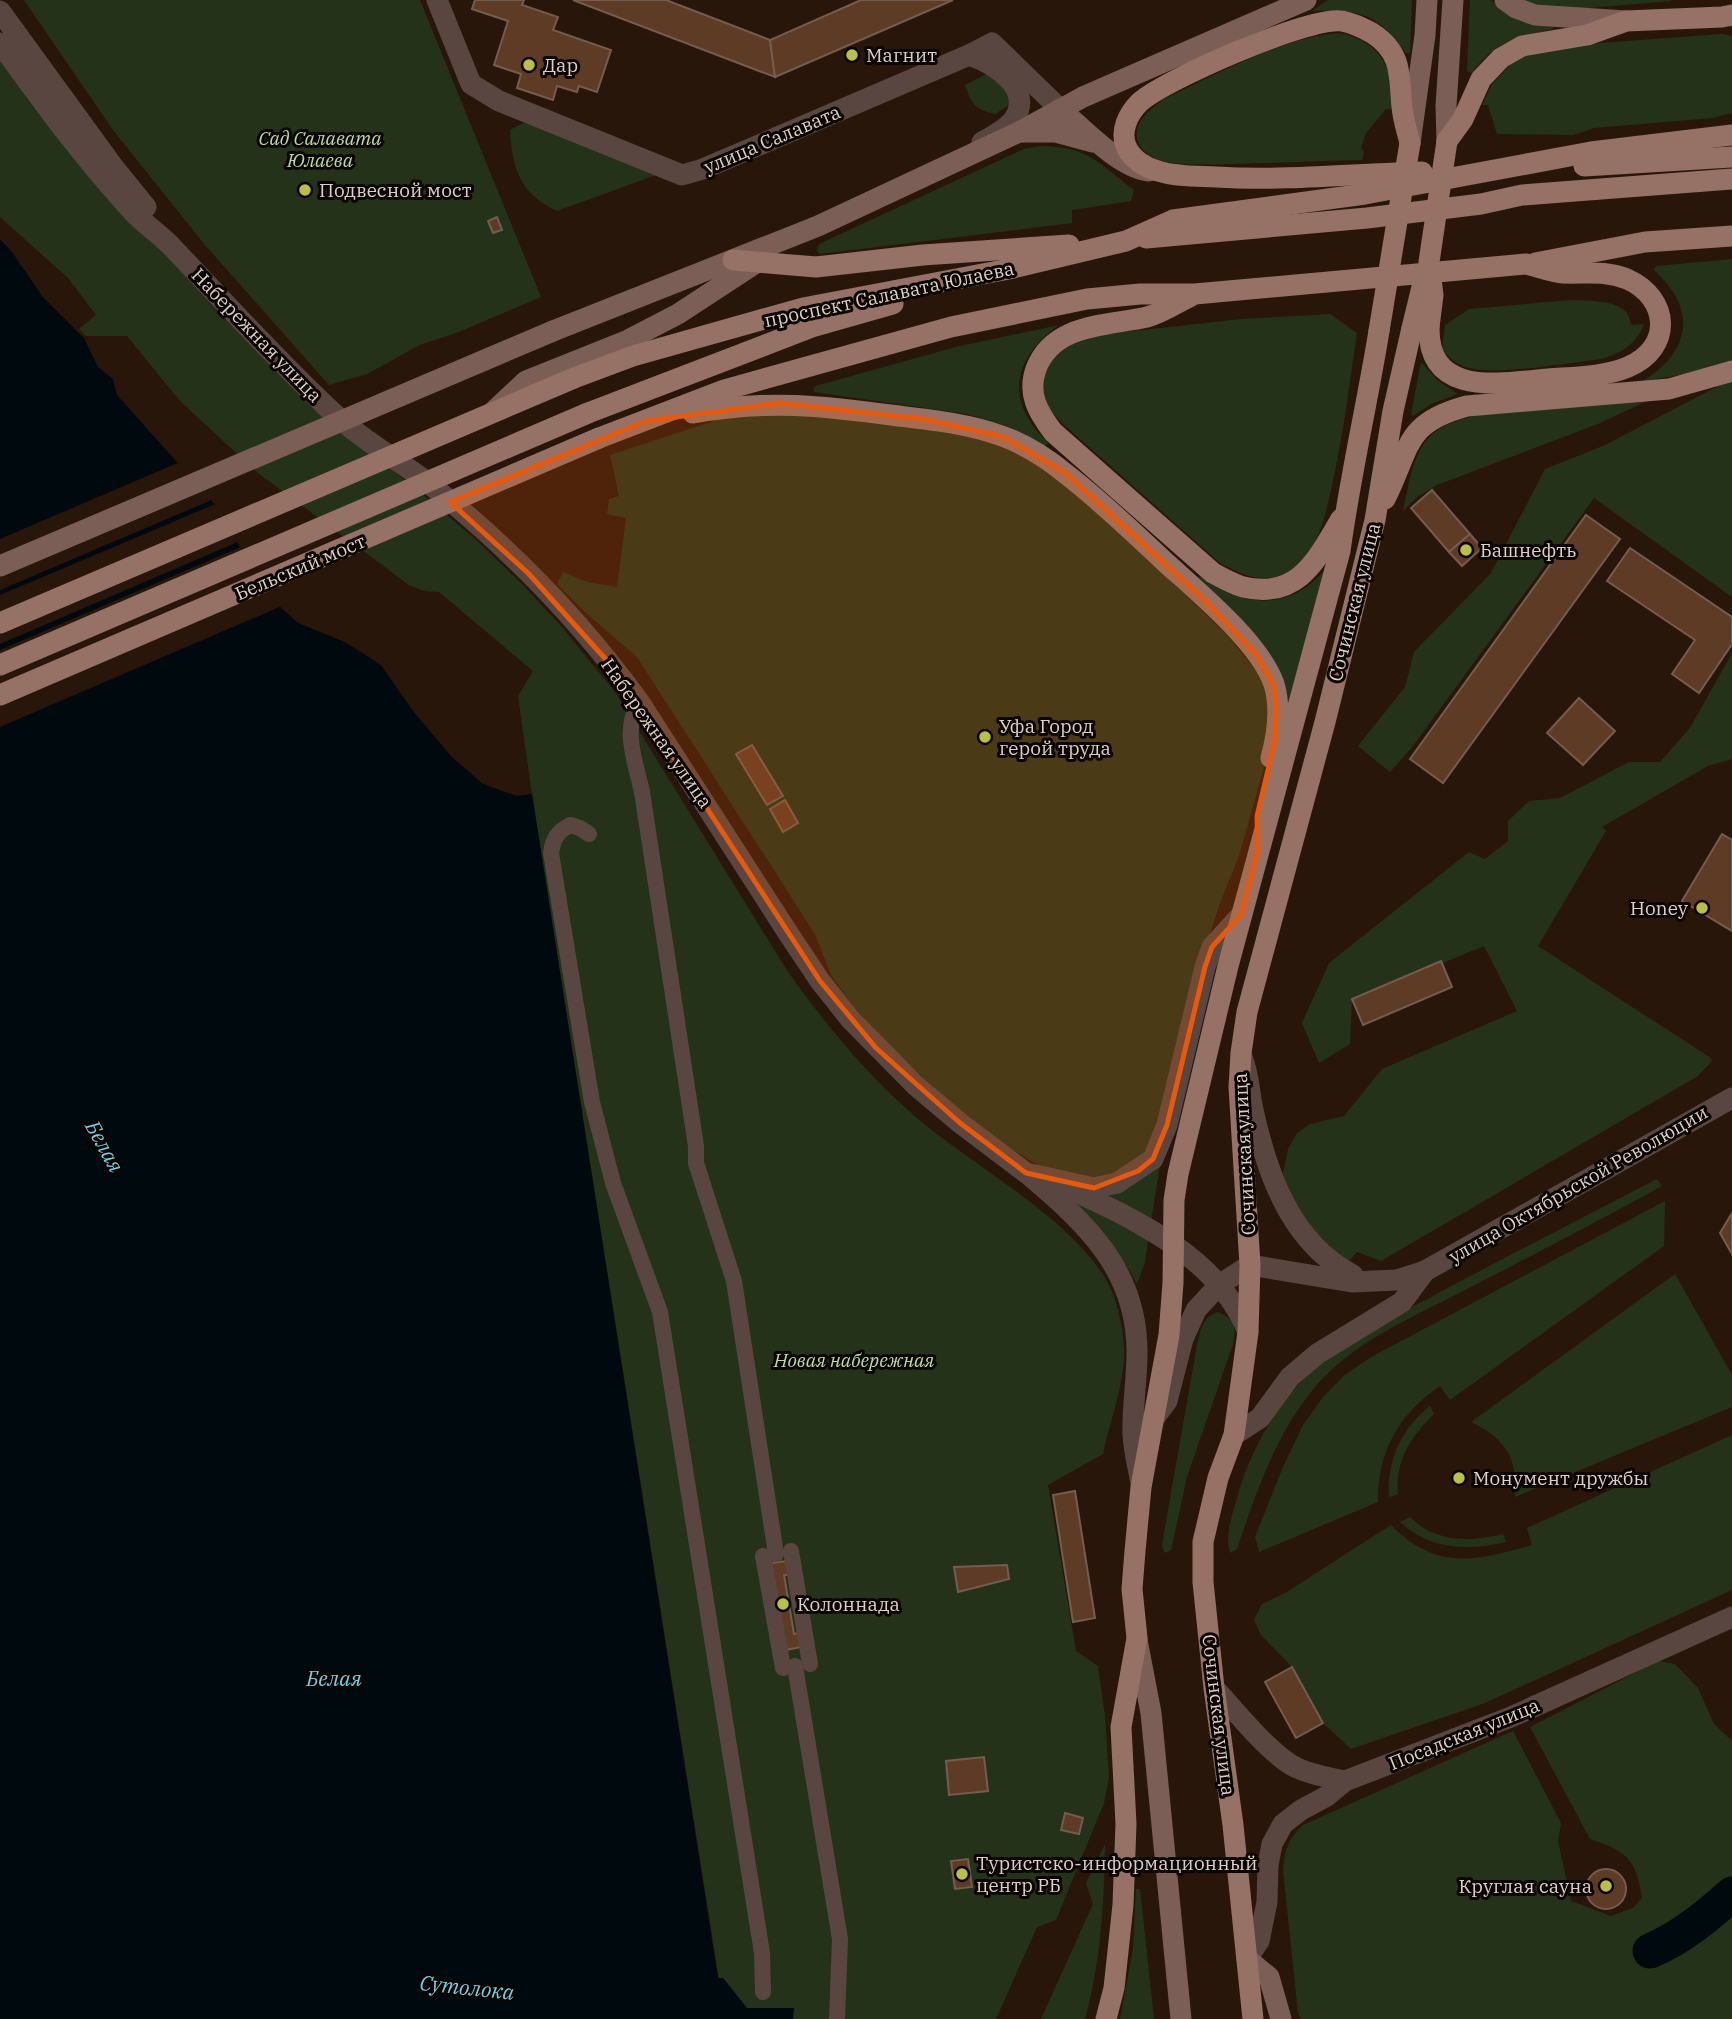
<svg xmlns="http://www.w3.org/2000/svg" width="1732" height="2019" viewBox="0 0 1732 2019" font-family="'IBM Plex Serif',serif">
<style>
.green{fill:#25321a}
.water{fill:#000a0e}
.pier{fill:#29160a}
.lines{fill:none;stroke-linecap:round;stroke-linejoin:round}
.river{stroke:#000a0e;stroke-width:35}
.building{fill:#5e3b25;stroke:#745c4f;stroke-width:2}
.pedestrian{stroke:#594640;stroke-width:16}
.minor{stroke:#594640;stroke-width:21}
.tertiary{stroke:#594640;stroke-width:21}
.secondary{stroke:#7b5e55;stroke-width:21}
.primary{stroke:#967165;stroke-width:21}
.secondary-bridge{stroke:#7b5e55;stroke-width:21}
.primary-bridge{stroke:#967165;stroke-width:21}
.marked{fill:#e8590c;fill-opacity:0.2;stroke:#e8590c;stroke-width:5;stroke-linejoin:round}
.poi-dot{fill:#b9c046;stroke:#0b0502;stroke-width:2.5}
.labels{text-anchor:middle;dominant-baseline:central;stroke-width:6;stroke-linejoin:round;paint-order:stroke}
.poi-label{font-size:19px;fill:#ddcfc7;stroke:#0b0502;text-anchor:start}
.park-label{font-size:19px;font-style:italic;fill:#badc9e;stroke:#0b0502}
.street-label{font-size:19px;fill:#ddcfc7;stroke:#0b0502}
.water-label{font-size:21px;font-style:italic;fill:#75cde3;stroke:#0b0502}
</style>
<rect width="100%" height="100%" fill="#29160a"/>
<g class="green">
<polygon points="24,0 420,0 541,297 456,333 420,345 367,374 329,385 205,245 113,130"/>
<path d="M1328,0H1412L1410,53H1406C1376,12 1361,10 1312,11Z"/>
<path d="M1470,0H1491L1512,17L1553,26V29C1515,38 1495,41 1472,73L1467,71Z"/>
<polygon points="1517,0 1671,0 1671,1 1552,11"/>
<path d="M1339,33C1378,40 1397,69 1391,109H1386L1366,133L1361,148L1364,152L1362,160C1319,161 1276,163 1233,164C1210,164 1185,166 1163,161C1147,157 1132,144 1138,126C1143,114 1155,106 1164,99C1215,75 1283,37 1339,33Z"/>
<polygon points="1722,34 1732,36 1732,113 1713,118 1594,128 1573,135 1497,134 1488,105 1482,105 1492,84 1510,65 1525,54 1586,44"/>
<path d="M0,61L33,107L104,192L166,254L217,311L323,416L420,492L475,539L523,585L561,626L615,692L788,972C826,1025 867,1075 917,1118C972,1166 1097,1232 1116,1303C1120,1318 1124,1335 1124,1350C1126,1377 1109,1425 1103,1454L1048,1485L1076,1651L1098,1666L1105,1716L1109,1778L1104,1803L1056,1920L1037,1927L996,2019H793V2008H747L723,1978L719,1979L532,794L518,696L533,671L439,592L424,591L409,585L258,473L180,401L127,336H86L79,329L96,315L68,278L0,217Z"/>
<path d="M986,74L1007,86L1012,103L995,114C974,109 972,105 965,85Z"/>
<path d="M524,123L538,126L659,174L557,211C520,194 512,168 510,130Z"/>
<path d="M1040,146C1089,147 1097,162 1134,190L1131,201L1072,210V223L820,254L817,250L819,244L1024,149Z"/>
<path d="M1732,259V361L1699,372L1643,381C1692,351 1697,309 1654,270L1656,266Z"/>
<path d="M1570,300C1586,301 1615,299 1627,313C1628,314 1631,323 1631,325L1644,324C1637,344 1621,353 1602,359C1570,362 1490,378 1463,366C1453,362 1449,357 1442,349L1445,325L1469,309Z"/>
<path d="M1330,314L1357,333C1350,381 1344,429 1334,476C1329,498 1325,522 1315,542C1309,554 1297,567 1286,573C1263,585 1241,574 1220,563L1062,423L1047,407L1042,394L1043,378L1056,352L1088,336L1242,319Z"/>
<path d="M1059,325C1026,348 1005,383 1030,421C1034,429 1042,436 1048,443L1045,446L1007,426L967,414L814,392V387L819,385L956,347Z"/>
<polygon points="1421,362 1438,381 1458,394 1431,404 1413,416 1411,414"/>
<polygon points="1732,379 1732,597 1594,498 1413,746 1390,772 1358,746 1405,687 1414,652 1491,573 1545,469 1603,446"/>
<path d="M1647,401L1598,424L1437,485L1417,497L1403,511C1409,485 1412,450 1435,432C1469,404 1600,403 1647,401Z"/>
<polygon points="779,410 962,434 1001,445 1031,461 1059,481 1129,541 1225,633 1259,674 1266,688 1270,707 1269,740 1263,771 1239,856 1220,903 1205,949 1169,1097 1149,1147 1135,1161 1117,1173 1098,1179 1040,1166 1008,1147 958,1109 886,1044 852,1004 831,975 815,934 637,657 585,612 557,584 563,572 587,582 617,587 626,518 607,514 609,499 619,496 610,455 732,415"/>
<path d="M1325,569L1287,707L1276,664L1266,648L1199,578L1201,576C1240,609 1293,611 1325,569Z"/>
<polygon points="1732,653 1732,759 1708,766 1602,827 1606,831 1538,946 1711,1058 1712,1061 1698,1076 1381,1261 1357,1252 1349,1261 1324,1246 1290,1195 1283,1173 1288,1149 1297,1133 1310,1124 1344,1116 1382,1069 1517,1011 1484,946 1352,1000 1350,1044 1319,1063 1302,1023 1329,963 1469,852 1485,859 1508,841 1508,821 1529,801 1560,798 1629,762 1660,762 1690,728"/>
<polygon points="1160,1165 1151,1222 1101,1197"/>
<path d="M1657,1179L1662,1186C1597,1222 1531,1256 1465,1290C1412,1318 1349,1343 1311,1392C1275,1437 1255,1495 1237,1549L1230,1553C1224,1532 1234,1511 1239,1491C1254,1440 1287,1388 1330,1356C1363,1330 1404,1312 1440,1292C1512,1254 1585,1216 1657,1179Z"/>
<path d="M1069,1199L1148,1240L1145,1262L1137,1284C1120,1251 1094,1226 1069,1199Z"/>
<path d="M1665,1201L1664,1246L1450,1400L1440,1386C1399,1414 1377,1452 1378,1502L1259,1552L1255,1537L1283,1467L1303,1425L1323,1397L1346,1374L1371,1357Z"/>
<path d="M1675,1274L1732,1375V1407L1515,1497C1518,1458 1506,1439 1471,1422Z"/>
<path d="M1218,1312C1234,1319 1237,1326 1233,1344L1187,1477L1171,1550L1165,1553L1162,1546L1166,1521L1197,1345C1201,1330 1202,1317 1218,1312Z"/>
<path d="M1430,1406L1434,1414C1411,1436 1395,1461 1398,1494L1389,1497C1387,1460 1401,1429 1430,1406Z"/>
<path d="M1732,1435V1590L1485,1703L1351,1749L1323,1723L1292,1667L1261,1635L1254,1620L1262,1604L1285,1593L1391,1525C1436,1571 1476,1561 1532,1545L1527,1528Z"/>
<path d="M1410,1517C1436,1543 1470,1542 1503,1534L1506,1542C1468,1551 1430,1550 1400,1522Z"/>
<path d="M1658,1661L1675,1664L1698,1688L1714,1724L1732,1741V2019H1301L1298,2013L1283,1870C1285,1850 1288,1839 1303,1825L1513,1731L1561,1823L1558,1841L1571,1901L1611,1916L1633,1908L1642,1898C1636,1859 1627,1851 1590,1839L1530,1727Z"/>
<path d="M1105,1844C1104,1904 1101,1961 1085,2019H1041L1093,1904L1086,1883Z"/>
<polygon points="1136,1889 1140,1889 1154,2019 1120,2019 1133,1949"/>
</g>
<polygon class="water" points="0,239 12,252 43,297 84,338 98,367 113,379 117,395 218,508 267,595 298,623 345,642 381,665 413,711 451,756 483,784 516,796 532,794 718,1978 723,1978 747,2008 794,2008 793,2019 0,2019"/>
<g class="pier">
<polygon points="180,462 214,499 0,590 0,539"/>
<polygon points="218,503 240,541 0,644 0,595"/>
<polygon points="243,546 270,593 284,605 0,727 0,650"/>
</g>
<g class="lines">
<path class="river" d="M1650,1951C1681,1938 1706,1917 1732,1894"/>
</g>
<g class="building">
<polygon points="475,0 524,0 522,5 558,17 553,30 611,50 597,92 579,86 577,92 557,86 553,100 517,88 521,74 494,65 508,21 472,9"/>
<polygon points="573,0 666,0 770,40 775,77"/>
<polygon points="861,0 953,0 775,77 770,40"/>
<polygon points="497,217 502,230 493,233 488,221"/>
<polygon points="1432,490 1470,534 1449,552 1411,508"/>
<polygon points="1586,515 1620,539 1443,783 1410,759"/>
<polygon points="1470,534 1482,548 1462,566 1449,552"/>
<polygon points="1630,548 1732,617 1732,644 1699,693 1672,674 1695,640 1607,581"/>
<polygon points="1579,698 1615,731 1583,765 1547,733"/>
<polygon points="752,745 783,796 767,805 736,754"/>
<polygon points="785,800 798,823 783,832 770,809"/>
<polygon points="1722,834 1732,840 1732,931 1682,901"/>
<polygon points="1441,961 1452,987 1363,1025 1352,999"/>
<polygon points="1732,1213 1732,1254 1720,1233"/>
<polygon points="1075,1491 1095,1618 1073,1622 1053,1495"/>
<polygon points="787,1561 789,1575 784,1575 794,1634 799,1633 801,1647 786,1650 771,1563"/>
<polygon points="1007,1565 1009,1579 958,1592 954,1567"/>
<polygon points="1292,1667 1323,1723 1296,1738 1265,1682"/>
<polygon points="984,1757 988,1791 949,1795 946,1761"/>
<polygon points="1065,1813 1083,1818 1079,1834 1061,1830"/>
<polygon points="968,1859 972,1887 955,1889 951,1861"/>
<circle cx="1606" cy="1889" r="20"/>
</g>
<g class="lines">
<g class="pedestrian">
<path d="M640,703C621,727 636,764 642,792L696,1146V1163L734,1281L776,1554"/>
<path d="M589,834L580,828L570,825C557,832 553,839 551,853L592,1102L613,1183L660,1312L762,1953L763,1992"/>
<polyline points="791,1551 810,1664"/>
<polyline points="763,1556 783,1668"/>
<polyline points="795,1666 840,1939 837,2019"/>
</g>
<g class="minor">
<polyline points="437,0 471,84 499,101 682,175 703,169 969,55 992,43 1060,109"/>
<path d="M969,55C993,63 1035,89 1014,119C1007,129 993,136 982,142"/>
<path d="M1214,1688C1236,1711 1270,1755 1297,1768C1313,1775 1329,1778 1345,1781L1511,1717L1732,1617"/>
<polyline points="1247,1959 1259,1941 1267,1902 1268,1865 1272,1844 1283,1824 1301,1810 1327,1796 1345,1781"/>
</g>
<g class="tertiary">
<polyline points="0,11 112,165 146,207"/>
<path d="M0,43C42,102 85,160 135,214C147,226 162,236 174,249C225,303 275,358 329,409C358,437 395,458 427,482C506,545 581,621 640,703L788,933L820,981L851,1020L915,1085L960,1123L1026,1173L1094,1188L1117,1183L1153,1159L1167,1125L1205,967L1212,947L1242,914"/>
<path d="M1242,1057C1249,1074 1249,1091 1253,1110C1267,1174 1291,1243 1353,1275"/>
<path d="M1030,1176C1088,1225 1138,1272 1137,1354C1137,1381 1132,1408 1133,1435C1134,1451 1138,1467 1141,1483"/>
<path d="M1072,1190C1140,1222 1219,1259 1248,1332"/>
<polyline points="1154,1418 1167,1401 1183,1339 1196,1310 1219,1285 1250,1265 1352,1282 1397,1280 1425,1271 1732,1098"/>
<polyline points="1234,1435 1260,1418 1290,1377 1317,1354 1402,1302 1425,1271"/>
</g>
<g class="secondary">
<polyline points="1505,0 1516,8 1535,15 1626,21"/>
<path d="M1060,109C1083,128 1119,168 1149,171"/>
<polyline points="1022,132 1056,132 1093,142"/>
<polyline points="1447,141 1446,106 1453,0"/>
<polyline points="1410,143 1425,35 1427,0"/>
<polyline points="553,331 818,226 1019,132 1083,97 1306,0"/>
<polyline points="494,411 526,381 626,341 678,314 762,259"/>
<polyline points="1137,1640 1151,1713 1181,2019"/>
<polyline points="1247,1959 1269,1977 1281,2019"/>
</g>
<g class="primary">
<polyline points="1447,141 1463,119 1481,79 1501,58 1522,46 1587,35 1626,21 1722,17 1732,15"/>
<path d="M1410,143C1407,131 1403,119 1402,107C1399,76 1403,53 1372,33C1363,28 1352,23 1342,21C1310,16 1163,80 1139,103C1128,114 1120,131 1126,146C1131,159 1146,168 1158,171C1177,177 1197,176 1216,177C1285,181 1354,174 1422,172"/>
<polyline points="1584,166 1732,157"/>
<polyline points="1146,238 1367,218 1481,204 1522,195 1732,179"/>
<polyline points="733,260 816,267 923,255 1069,245"/>
<polyline points="1535,263 1645,242 1732,236"/>
<path d="M1191,296C1177,303 1162,313 1147,317C1107,326 1053,323 1036,369C1027,394 1038,412 1053,432L1213,573C1222,578 1233,584 1243,587C1299,600 1317,559 1341,519"/>
<polyline points="574,378 633,356 803,308 1009,269 1126,241 1173,220 1365,194 1591,152 1732,135"/>
<polyline points="588,413 812,327 893,304"/>
<path d="M693,413C769,399 823,406 899,416C933,420 969,424 1002,436C1024,444 1048,459 1066,474C1101,501 1133,532 1165,562C1198,592 1260,643 1274,684C1281,707 1277,736 1271,758"/>
<path d="M599,438L724,390L951,327L1087,299L1140,294H1195L1526,264C1538,267 1551,272 1563,273C1585,274 1605,270 1627,279C1670,298 1673,348 1628,367C1604,377 1574,377 1548,379C1500,383 1428,398 1429,327"/>
<path d="M1385,499C1411,448 1403,423 1467,406L1669,389L1732,371"/>
<path d="M1106,2019L1114,1988L1123,1905L1126,1824L1121,1727L1137,1638L1132,1589L1135,1551L1141,1487L1169,1335L1173,1283L1174,1200L1178,1174L1228,966L1340,551C1350,477 1367,405 1379,331"/>
<polyline points="1253,2019 1233,1825 1214,1688 1203,1582 1203,1542 1218,1478 1234,1435 1248,1332 1250,1265 1239,1087 1241,1053 1247,1012 1325,722 1375,520 1393,411 1412,328"/>
</g>
<polyline class="secondary-bridge" points="0,566 553,331"/>
<g class="primary-bridge">
<polyline points="1429,327 1433,295 1429,262 1447,141"/>
<polyline points="1412,328 1422,287"/>
<polyline points="1379,331 1410,143"/>
<polyline points="0,623 574,378"/>
<polyline points="0,665 588,413"/>
<polyline points="0,695 599,438"/>
</g>
</g>
<path class="marked" d="M780,403L924,419L1004,437L1066,473L1205,600L1257,655L1274,685L1277,706L1275,741L1257,816L1258,851L1242,914L1212,947L1205,967L1167,1125L1153,1159L1138,1171L1094,1188L1026,1173L960,1123L876,1048L820,981L619,674L528,573L450,502L646,421Z"/>
<g class="poi-dot">
<circle cx="852" cy="55" r="7"/>
<circle cx="529" cy="65" r="7"/>
<circle cx="305" cy="190" r="7"/>
<circle cx="1466" cy="550" r="7"/>
<circle cx="985" cy="737" r="7"/>
<circle cx="1702" cy="908" r="7"/>
<circle cx="1459" cy="1478" r="7"/>
<circle cx="783" cy="1604" r="7"/>
<circle cx="962" cy="1874" r="7"/>
<circle cx="1606" cy="1886" r="7"/>
</g>
<g class="labels">
<g class="poi-label">
<text x="866" y="55">Магнит</text>
<text x="543" y="65">Дар</text>
<text x="319" y="190">Подвесной мост</text>
<text x="1480" y="550">Башнефть</text>
<text x="999" y="726">Уфа Город<tspan x="999" dy="22">герой труда</tspan></text>
<text x="1688" y="908" text-anchor="end">Honey</text>
<text x="1473" y="1478">Монумент дружбы</text>
<text x="797" y="1604">Колоннада</text>
<text x="976" y="1863">Туристско-информационный<tspan x="976" dy="22">центр РБ</tspan></text>
<text x="1592" y="1886" text-anchor="end">Круглая сауна</text>
</g>
<g class="park-label">
<text x="320" y="138">Сад Салавата<tspan x="320" dy="22">Юлаева</tspan></text>
<text x="854" y="1360">Новая набережная</text>
</g>
<g class="street-label">
<text transform="translate(772 139) rotate(-23)">улица Салавата</text>
<text transform="translate(889 294) rotate(-12)">проспект Салавата Юлаева</text>
<text transform="translate(257 335) rotate(46)">Набережная улица</text>
<text transform="translate(300 567) rotate(-23)">Бельский мост</text>
<text transform="translate(1354 602) rotate(-76)">Сочинская улица</text>
<text transform="translate(657 733) rotate(55)">Набережная улица</text>
<text transform="translate(1244 1154) rotate(-93)">Сочинская улица</text>
<text transform="translate(1578 1184) rotate(-30)">улица Октябрьской Революции</text>
<text transform="translate(1219 1715) rotate(83)">Сочинская улица</text>
<text transform="translate(1464 1734) rotate(-22)">Посадская улица</text>
</g>
<g class="water-label">
<text transform="translate(105 1146) rotate(61)">Белая</text>
<text x="334" y="1678">Белая</text>
<text transform="translate(467 1987) rotate(6)">Сутолока</text>
</g>
</g>
</svg>
